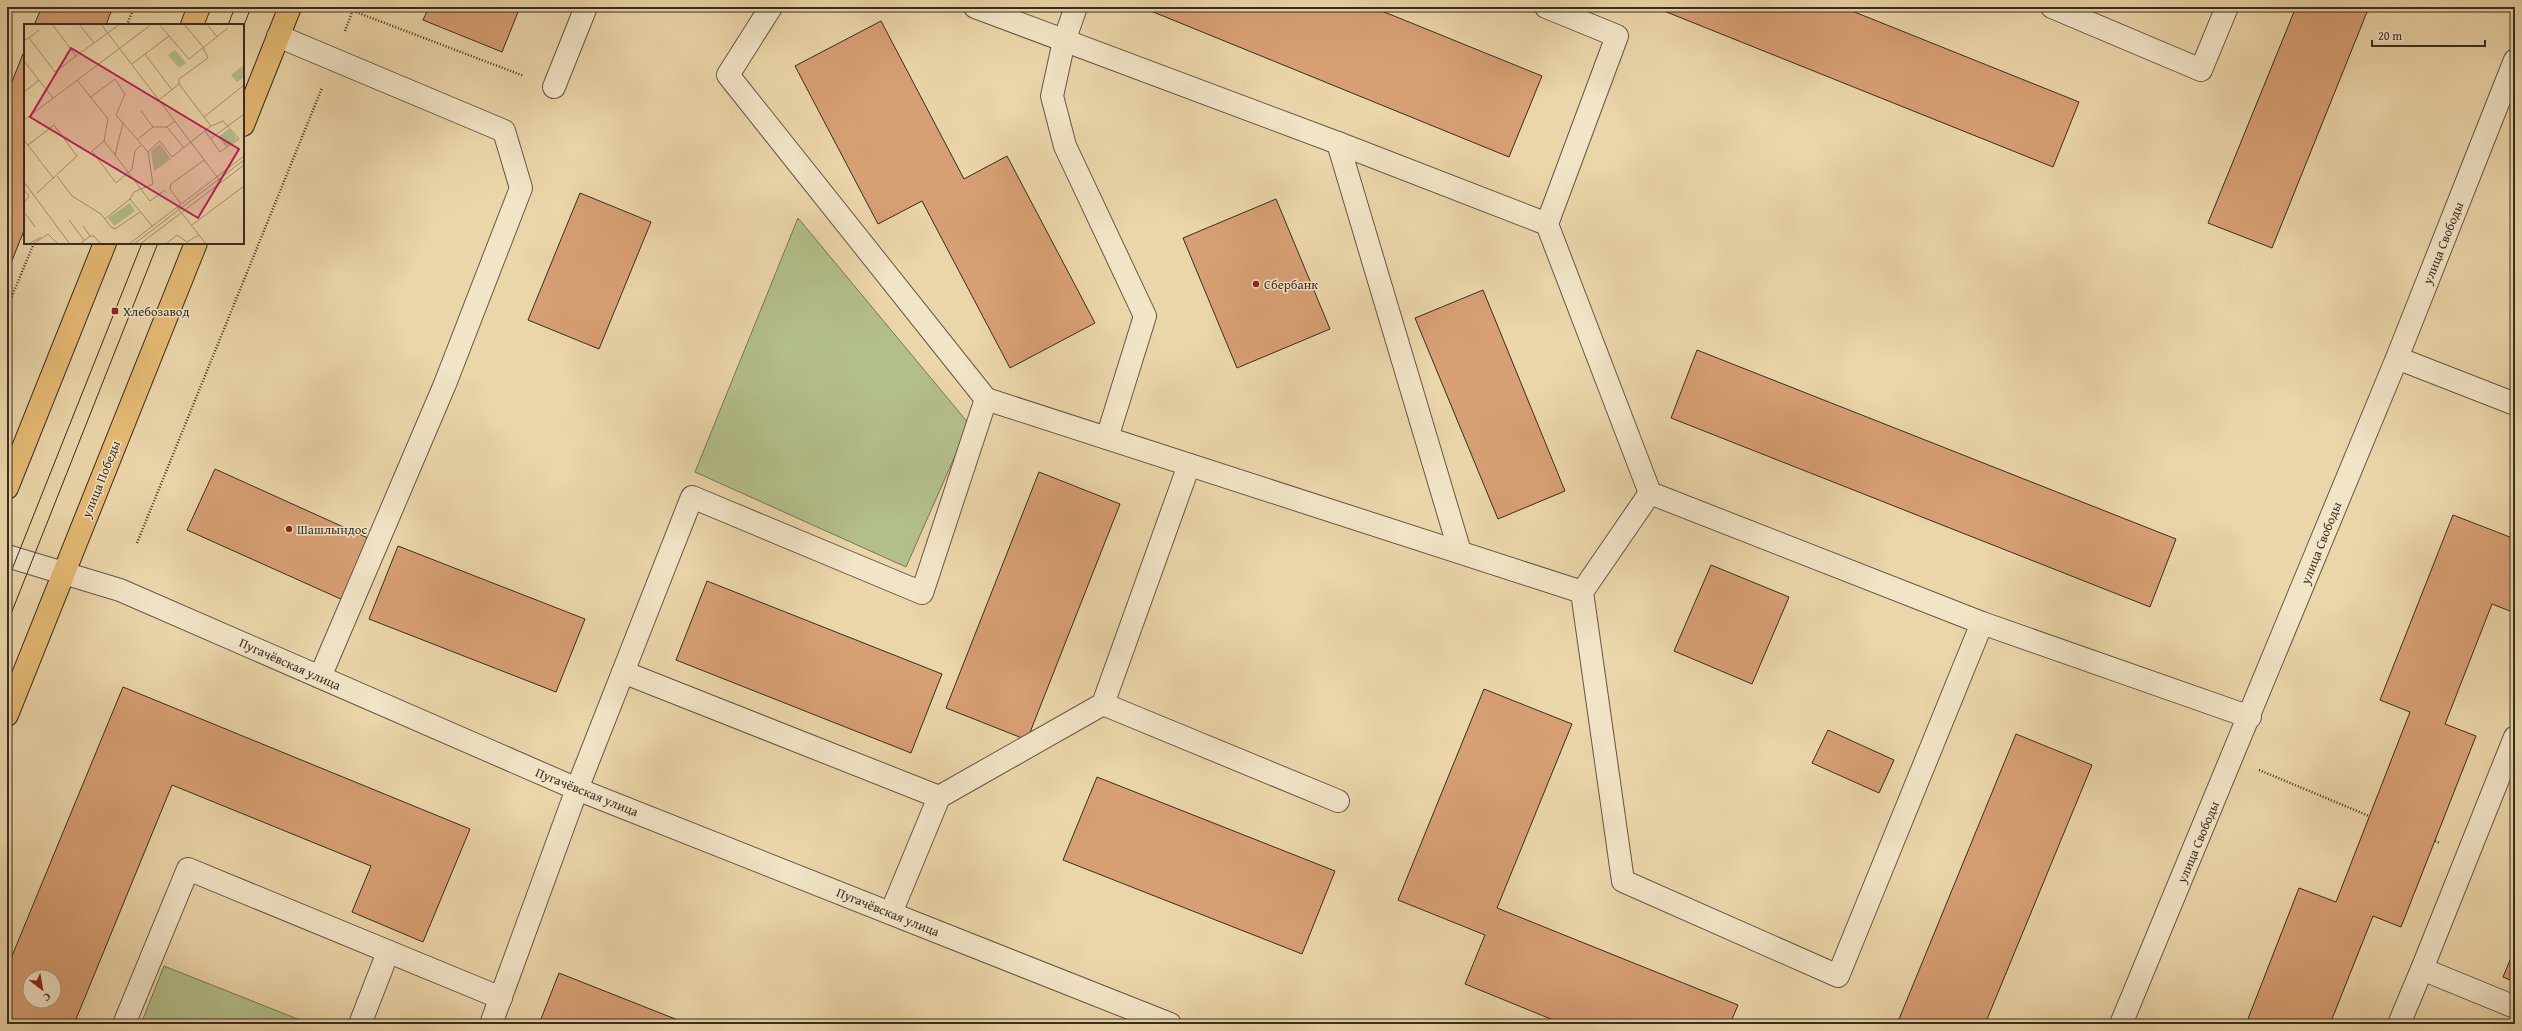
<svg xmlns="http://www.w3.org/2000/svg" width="2522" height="1031" viewBox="0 0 2522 1031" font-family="'Gentium Book Plus',serif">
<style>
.green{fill:#b3bf8b;stroke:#767656}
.building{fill:#d79f74;stroke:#382d21;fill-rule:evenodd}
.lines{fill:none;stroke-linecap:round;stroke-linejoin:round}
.minor-casing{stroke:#655743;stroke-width:24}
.major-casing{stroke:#382d21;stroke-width:24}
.path{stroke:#382d21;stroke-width:2.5;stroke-dasharray:1 2;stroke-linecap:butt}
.minor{stroke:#f2e4c7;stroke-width:22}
.major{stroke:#e6bb74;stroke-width:22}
.tram{stroke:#382d21;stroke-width:1}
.poi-dot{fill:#8f2418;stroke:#f2e4c7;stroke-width:1.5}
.labels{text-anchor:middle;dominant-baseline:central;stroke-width:3;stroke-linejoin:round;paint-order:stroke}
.street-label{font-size:13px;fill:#382d21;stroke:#f2e4c7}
.poi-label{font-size:13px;fill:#382d21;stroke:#f2e4c7;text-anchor:start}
.inset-road{fill:none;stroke:#a39273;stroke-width:1}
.view{fill:#c2185b;fill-opacity:0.15;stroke:#c2185b;stroke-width:2}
.inset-edge{fill:none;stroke:#382d21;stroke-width:2}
</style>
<rect width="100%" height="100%" fill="#ebd6a9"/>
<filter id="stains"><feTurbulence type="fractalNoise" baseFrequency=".005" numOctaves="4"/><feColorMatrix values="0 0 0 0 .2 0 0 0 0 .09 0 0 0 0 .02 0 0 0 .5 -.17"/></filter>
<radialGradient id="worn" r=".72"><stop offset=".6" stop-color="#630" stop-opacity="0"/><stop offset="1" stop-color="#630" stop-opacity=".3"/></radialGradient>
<g class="green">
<polygon points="798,218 969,424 906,567 695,472"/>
<polygon points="164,966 310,1024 141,1024"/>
</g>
<g class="building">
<polygon points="42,7 108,7 112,9 106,25 34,25"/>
<polygon points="429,7 520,7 502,52 423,20"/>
<polygon points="1141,7 1372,7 1542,76 1509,157"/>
<polygon points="1654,7 1842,7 2079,102 2053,167"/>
<polygon points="2296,7 2369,7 2272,248 2208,223"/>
<polygon points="881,21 964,179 1007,156 1095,323 1010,368 922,201 878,224 795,66"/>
<polygon points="25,49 25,228 7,273 7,94"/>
<polygon points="580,193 651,222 599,349 528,320"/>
<polygon points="1276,199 1330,329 1237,368 1183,238"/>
<polygon points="1483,290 1565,491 1498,519 1415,318"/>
<polygon points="1697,350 2176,539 2150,607 1671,418"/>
<polygon points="215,469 370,539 343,600 187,530"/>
<polygon points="1039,472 1120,504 1027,740 946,708"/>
<polygon points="2453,515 2515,539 2515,613 2492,604 2445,724 2476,736 2401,927 2373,916 2330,1024 2246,1024 2299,888 2336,902 2410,712 2380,700"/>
<polygon points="398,546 585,619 556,692 369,619"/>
<polygon points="1711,565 1789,597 1752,684 1674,651"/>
<polygon points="707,581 942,674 911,753 676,660"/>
<path d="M123,687L470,829L423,942L352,912L371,866L172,785L74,1024H7V968ZM30,977H54V1001H30Z"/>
<polygon points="1484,689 1572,724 1497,908 1738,1005 1730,1024 1563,1024 1465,984 1485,935 1398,900"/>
<polygon points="1828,730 1894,760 1879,793 1812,763"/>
<polygon points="2016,734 2092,765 1985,1024 1897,1024"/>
<polygon points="1097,777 1335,871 1302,954 1063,860"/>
<polygon points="2515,948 2515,982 2503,977"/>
<polygon points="559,973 688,1024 539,1024"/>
</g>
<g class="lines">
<defs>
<g id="minor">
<polyline points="975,7 1338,143"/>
<polyline points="1076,7 1064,41 1052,96 1065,146 1145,316 1107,438"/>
<polyline points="1546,7 1617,36 1547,224"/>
<polyline points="2052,7 2201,70 2227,7"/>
<polyline points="278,36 504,131 521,188 445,384 320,677"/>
<polyline points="554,87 586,7"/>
<polyline points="2397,358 2515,404"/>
<polyline points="986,399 1582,592 1623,881 1838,976 1982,623"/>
<polyline points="1460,552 1338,143 1547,224 1650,493 1982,623 2250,717"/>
<polyline points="7,556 120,590 577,789 1170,1024"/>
<polyline points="1582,592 1650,493"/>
<polyline points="623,672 939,797 891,913"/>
<polyline points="1103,704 1338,801"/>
<polyline points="939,797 1103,704 1189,465"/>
<polyline points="2422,969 2515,737"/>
<polyline points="124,1024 188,869 501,998"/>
<polyline points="360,1024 388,952"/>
<polyline points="491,1024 577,789 692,497 922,593 986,399 728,75 771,7"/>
<polyline points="2121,1024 2397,358 2515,60"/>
<polyline points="2399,1024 2422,969 2515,1007"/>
</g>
<g id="major">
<polyline points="192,25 199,7"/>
<polyline points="243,125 290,7"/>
<polyline points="7,488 105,243"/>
<polyline points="7,715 196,243"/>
</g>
</defs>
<use href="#minor" class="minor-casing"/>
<use href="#major" class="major-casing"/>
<g class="path">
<polyline points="353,11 524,76"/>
<polyline points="127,25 134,7"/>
<polyline points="345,31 354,7"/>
<polyline points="7,308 34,243"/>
<polyline points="137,543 322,88"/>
<polyline points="2259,770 2369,816"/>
<polyline points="2435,841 2440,843"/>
</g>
<use href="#minor" class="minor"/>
<use href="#major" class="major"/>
<g class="tram">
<polyline points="228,25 235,7"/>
<polyline points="243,28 251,7"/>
<polyline points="7,582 142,243"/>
<polyline points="7,624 158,243"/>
</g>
</g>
<g class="poi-dot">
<circle cx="1256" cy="284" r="4"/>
<rect x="111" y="307" width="8" height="8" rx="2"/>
<circle cx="289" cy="529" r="4"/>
</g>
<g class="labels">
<g class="street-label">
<text transform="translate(2443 243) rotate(-68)">улица Свободы</text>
<text transform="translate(101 479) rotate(-68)">улица Победы</text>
<text transform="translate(2321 543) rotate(-68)">улица Свободы</text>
<text transform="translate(290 664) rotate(24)">Пугачёвская улица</text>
<text transform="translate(587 792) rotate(22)">Пугачёвская улица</text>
<text transform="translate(2198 842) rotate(-67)">улица Свободы</text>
<text transform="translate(888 912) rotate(22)">Пугачёвская улица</text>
</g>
<g class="poi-label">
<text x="1264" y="284">Сбербанк</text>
<text x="123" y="311">Хлебозавод</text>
<text x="297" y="529">Шашлындос</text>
</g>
</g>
<g transform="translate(24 24)">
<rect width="220" height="220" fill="#ebd6a9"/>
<path d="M151,26L162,39L155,44L144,31ZM220,41V53L213,58L207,51ZM205,105L213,115L202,123L194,113ZM136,120L147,135L130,147L127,127ZM106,179L111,187L90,202L84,194Z" fill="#b3bf8b"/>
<path class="inset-road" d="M28,0L52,32L70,19L55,0M77,0L197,158M183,0L193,13M145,12L165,35L204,4M5,14L15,6M0,16L5,14L31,48L52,32M70,19L96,0M121,30L145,12L135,0M0,37L29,74M108,40L121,30L148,66M53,56L84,95L80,117L91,131L99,99M155,60V55L184,34L179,23L160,0M0,68L15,56M67,73L91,55L101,70L92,91L124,128M117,87L129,103M180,93L220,61M0,96L128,0M151,97L143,103L160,124M181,107L196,128L215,115L199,97L187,102M114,115L129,103H143M186,115L220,90M0,116L30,155M80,117L68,127L92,159L108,145L111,127L118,120M4,121L30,101L53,132L13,169M91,131L126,177L141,166M33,152L48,172L77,190L87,203L91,205L116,188M0,158L46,220M0,166L5,172L0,179M106,175L110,168L129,160L124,128L136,117L148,133L187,102L155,60L135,76M157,180L146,165L147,160L180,136M153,183L182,220M0,188L11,203M81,195L106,175L128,202M45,196L60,216M168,201L220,162M59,202L66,212H70L77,220M5,220L17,213M9,220L24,210L34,220M56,220L66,212M105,220L220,132M110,220L220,136M116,220L220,141M142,220L153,211L163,218L175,211"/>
<path class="view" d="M47,24L215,125L174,194L6,93Z"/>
<rect width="220" height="220" class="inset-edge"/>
</g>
<rect width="2522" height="1031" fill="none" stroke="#ebd6a9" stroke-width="24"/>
<rect x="8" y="8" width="2506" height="1015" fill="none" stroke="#382d21" stroke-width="2"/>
<rect x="12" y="12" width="2498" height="1007" fill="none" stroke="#382d21"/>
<g transform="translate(42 989) rotate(149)"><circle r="19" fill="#f2e4c7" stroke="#a89b85"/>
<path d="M0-3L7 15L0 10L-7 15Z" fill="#8f2418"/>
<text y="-6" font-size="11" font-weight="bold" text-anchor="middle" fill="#382d21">С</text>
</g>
<path d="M2372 40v6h113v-6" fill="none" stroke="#382d21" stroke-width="2"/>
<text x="2378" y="40" font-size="12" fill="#382d21" stroke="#f2e4c7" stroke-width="3" paint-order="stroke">20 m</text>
<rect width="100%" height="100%" filter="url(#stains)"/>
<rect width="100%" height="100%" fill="url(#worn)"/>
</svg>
